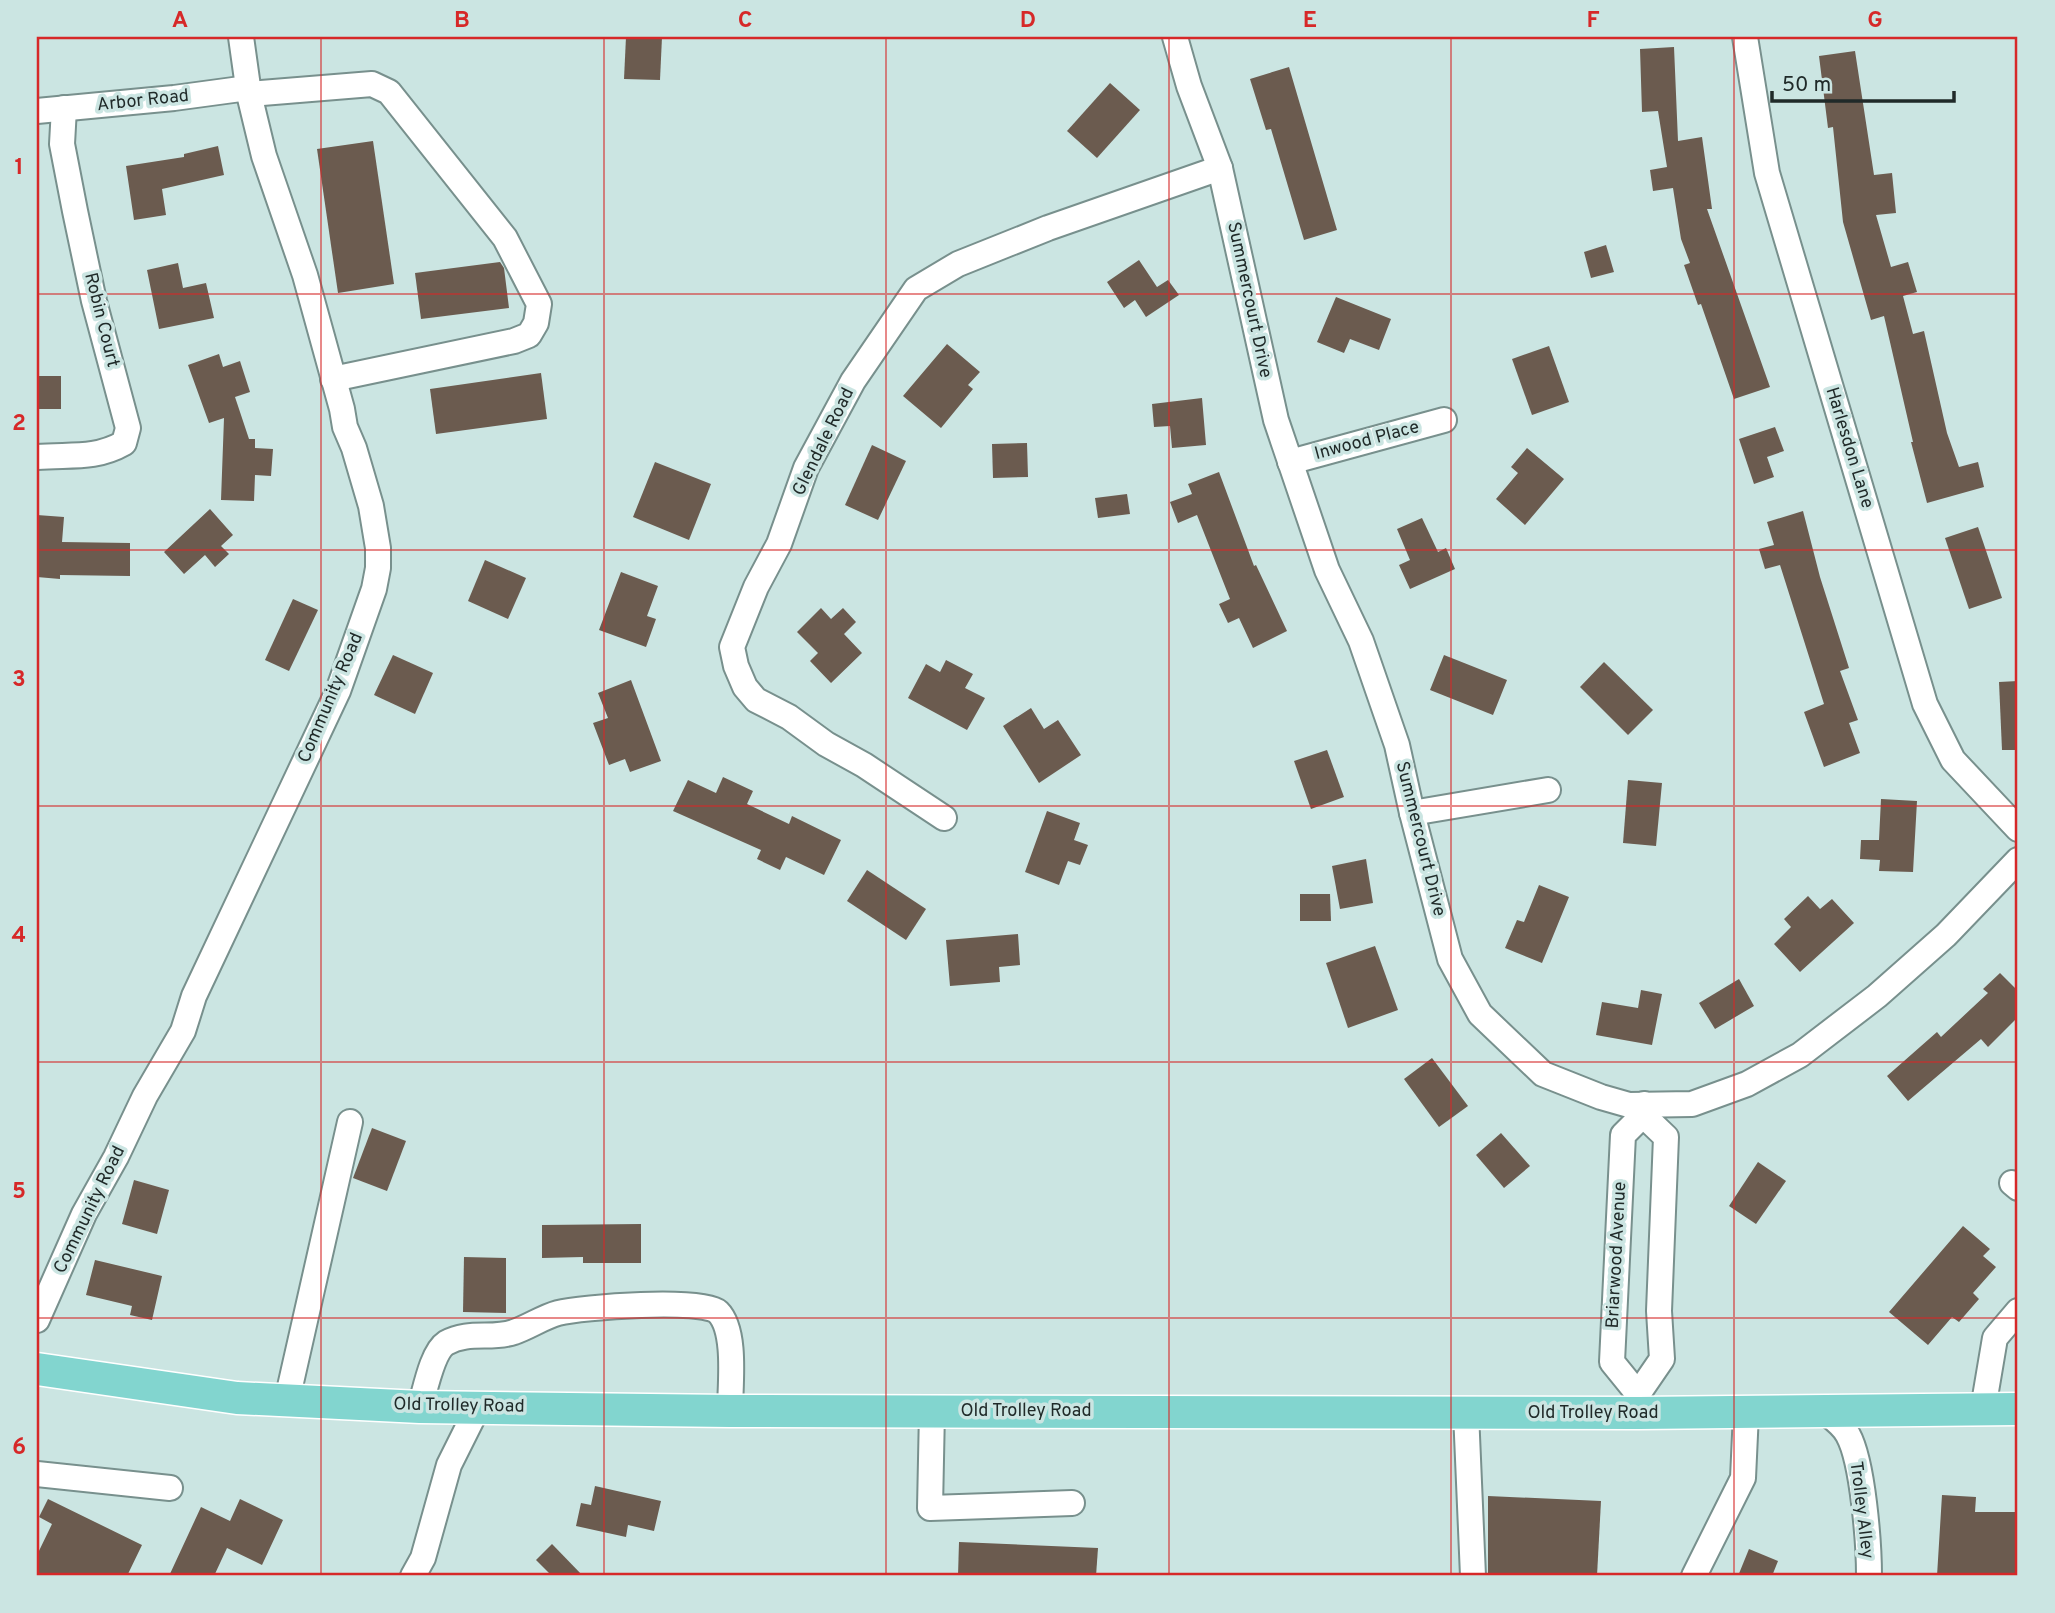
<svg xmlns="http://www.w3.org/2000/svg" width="2055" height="1613" viewBox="0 0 2055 1613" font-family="Overpass,sans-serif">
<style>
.building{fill:#6b5b4f}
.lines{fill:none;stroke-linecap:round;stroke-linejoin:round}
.minor-casing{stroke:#78908d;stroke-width:28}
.major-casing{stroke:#fff;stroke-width:35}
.minor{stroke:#fff;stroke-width:24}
.major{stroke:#82d5cf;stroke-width:32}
.grid{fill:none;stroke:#d62828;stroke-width:2;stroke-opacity:0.55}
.labels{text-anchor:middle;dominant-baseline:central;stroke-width:7;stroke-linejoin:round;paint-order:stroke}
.street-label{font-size:18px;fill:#202a29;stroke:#cbe5e2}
.neatline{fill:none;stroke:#d62828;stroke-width:2.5}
.grid-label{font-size:23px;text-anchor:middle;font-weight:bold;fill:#d62828}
</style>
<rect width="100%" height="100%" fill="#cbe5e2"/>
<g class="building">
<polygon points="626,37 662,37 660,80 624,79"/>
<polygon points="1674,47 1678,141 1702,137 1712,209 1707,209 1770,387 1734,399 1701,304 1698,305 1684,265 1690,263 1681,239 1673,188 1653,191 1650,170 1667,167 1658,111 1642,112 1640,49"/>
<polygon points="1855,51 1874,175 1892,173 1896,213 1876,215 1891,267 1908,262 1917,292 1903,296 1913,334 1924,331 1947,433 1959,467 1978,462 1984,487 1927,503 1911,442 1913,442 1884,316 1871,320 1843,222 1833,127 1828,128 1819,56"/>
<polygon points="1289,67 1337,230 1304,240 1271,129 1266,130 1250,79"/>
<polygon points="1110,83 1140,110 1097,158 1067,131"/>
<polygon points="373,141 394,284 338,293 317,149"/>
<polygon points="218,146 224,175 162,189 166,215 134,220 126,166 184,157 184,154"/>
<polygon points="1606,245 1614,272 1591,278 1584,252"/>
<polygon points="1139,260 1157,287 1168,280 1179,295 1146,317 1135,300 1124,308 1107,282"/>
<polygon points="500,262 504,268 509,308 421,319 415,273"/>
<polygon points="178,263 183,288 206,283 214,318 159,329 147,270"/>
<polygon points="1336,297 1391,319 1379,350 1350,339 1344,353 1317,342"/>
<polygon points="947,344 980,372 968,385 973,389 941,428 903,396"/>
<polygon points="1549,346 1569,402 1532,415 1512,359"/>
<polygon points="219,354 223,367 240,361 250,392 235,397 249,439 255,439 255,448 273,449 271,476 255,475 254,501 221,500 224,418 209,423 188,365"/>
<polygon points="541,373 547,419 436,434 430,389"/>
<rect x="37" y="376" width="24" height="33"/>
<polygon points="1202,398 1206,445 1172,448 1170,426 1154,427 1152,404"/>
<polygon points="1775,427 1784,451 1767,457 1774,477 1754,484 1739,439"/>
<polygon points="1027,443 1028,477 993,478 992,444"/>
<polygon points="872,445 906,461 878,520 845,505"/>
<polygon points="1527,448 1564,479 1525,525 1496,499 1518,473 1511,467"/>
<polygon points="655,462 711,484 689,540 633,517"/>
<polygon points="1219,472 1254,566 1256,565 1287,631 1253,648 1239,618 1228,623 1219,604 1230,599 1197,515 1178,523 1170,502 1192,494 1188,484"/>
<polygon points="1127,494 1130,514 1098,518 1095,498"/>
<polygon points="210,509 233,535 221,546 229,554 215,567 205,555 184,574 164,552"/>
<polygon points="1803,511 1820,577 1849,668 1840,671 1858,720 1849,723 1860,753 1824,767 1804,712 1824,704 1780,565 1765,569 1759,549 1774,545 1767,522"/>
<polygon points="37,515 64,517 62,542 130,543 130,576 60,575 60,579 37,577"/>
<polygon points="1422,518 1438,552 1446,548 1455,569 1410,589 1399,565 1410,560 1397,529"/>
<polygon points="1978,527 2002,598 1969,609 1945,538"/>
<polygon points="485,560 526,578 508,619 468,601"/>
<polygon points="621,572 658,586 647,616 656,619 646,647 599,630"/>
<polygon points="293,599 318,610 289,671 265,660"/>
<polygon points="821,608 831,619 843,608 856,622 844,634 862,653 831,683 810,661 818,653 797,632"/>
<polygon points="393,655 433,673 415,714 374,695"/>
<polygon points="1444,655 1507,680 1493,715 1430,690"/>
<polygon points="946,660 973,674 965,688 985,698 967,730 908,698 926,664 940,672"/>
<polygon points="1604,662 1653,710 1628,735 1580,687"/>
<polygon points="631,680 661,761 630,772 625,759 609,765 593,723 608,718 598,693"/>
<polygon points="2018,681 2018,750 2002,750 1999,682"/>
<polygon points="1031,708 1044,729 1058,720 1081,755 1039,783 1003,726"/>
<polygon points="1327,750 1344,797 1311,809 1294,761"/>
<polygon points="723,777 753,791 747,804 789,824 792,816 841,840 824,875 786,857 780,870 757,859 761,850 673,811 688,780 716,793"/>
<polygon points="1628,780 1662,783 1656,846 1623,843"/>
<polygon points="1881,799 1917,801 1913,872 1879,871 1880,860 1860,859 1861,840 1879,840"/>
<polygon points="1047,811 1080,823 1074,840 1088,845 1080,865 1068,861 1059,885 1025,872"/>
<polygon points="1366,859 1373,903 1340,909 1332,866"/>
<polygon points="867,870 926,909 906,940 847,901"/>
<polygon points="1539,885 1569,897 1542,963 1505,948 1517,920 1524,922"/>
<polygon points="1300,894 1330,894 1331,921 1300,921"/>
<polygon points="1808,896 1820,909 1832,899 1854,923 1800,972 1774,944 1791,927 1784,919"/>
<polygon points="1018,934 1020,965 999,967 1000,982 950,986 946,940"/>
<polygon points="1375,946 1398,1010 1348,1028 1326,963"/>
<polygon points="2000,973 2018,991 2018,1017 1988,1047 1981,1039 1908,1101 1887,1076 1937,1032 1941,1037 1988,993 1983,989"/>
<polygon points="1739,979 1754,1006 1715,1029 1699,1003"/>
<polygon points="1641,990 1662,994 1652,1045 1596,1035 1602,1002 1638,1008"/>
<polygon points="1432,1058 1468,1106 1439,1127 1404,1079"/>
<polygon points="372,1128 406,1141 387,1191 353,1178"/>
<polygon points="1501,1133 1530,1166 1504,1188 1476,1155"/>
<polygon points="1758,1162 1786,1181 1756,1224 1729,1206"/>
<polygon points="134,1180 169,1190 157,1234 122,1224"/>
<polygon points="641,1224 641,1263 583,1263 583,1257 542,1258 542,1225"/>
<polygon points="1963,1226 1990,1249 1983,1256 1996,1267 1973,1293 1979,1299 1959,1322 1952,1317 1928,1345 1889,1312"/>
<polygon points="464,1257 506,1258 506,1313 463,1312"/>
<polygon points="95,1260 162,1276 152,1320 130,1315 132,1306 86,1295"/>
<polygon points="595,1486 661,1501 654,1531 628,1525 626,1537 576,1526 581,1503 591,1505"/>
<polygon points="1942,1495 1976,1497 1975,1512 2018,1512 2018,1576 1937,1576"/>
<polygon points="1488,1496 1601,1501 1597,1576 1488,1576"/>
<polygon points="48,1499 142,1545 127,1576 37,1576 37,1555 52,1524 39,1517"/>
<polygon points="240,1499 283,1520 262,1565 227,1548 214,1576 169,1576 201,1507 230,1521"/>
<polygon points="959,1542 1098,1548 1096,1576 958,1576"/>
<polygon points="552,1544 583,1576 552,1576 536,1560"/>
<polygon points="1749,1549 1778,1561 1772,1576 1738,1576"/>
</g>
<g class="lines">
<defs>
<g id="minor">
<polyline points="1175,37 1189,86 1220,168 1276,420 1327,570 1361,641 1397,745 1412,813 1450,959 1480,1014 1543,1074 1601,1097 1629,1105 1692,1104 1747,1084 1800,1055 1877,996 1946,935 2018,860"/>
<polyline points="1745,37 1767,173 1925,704 1953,760 2018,829"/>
<polyline points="249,94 372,84 389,92 505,238 539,304 536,323 529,335 514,341 333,379"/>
<polyline points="37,111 174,98 248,88"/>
<path d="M37,457C69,454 94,460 124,443L128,428L94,301L75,211L62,144L64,108"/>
<polyline points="1290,462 1444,420"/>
<polyline points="1412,813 1548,790"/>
<polyline points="944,818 864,765 826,744 789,717 756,700 745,687 736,666 732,647 756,587 779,544 806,468 853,381 916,289 958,264 1048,228 1220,168"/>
<polyline points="2012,1183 2018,1188"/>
<polyline points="37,1320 84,1214 116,1157 145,1096 183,1031 194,996 338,691 374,589 378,568 378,548 371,506 354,448 345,427 342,409 305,275 264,156 249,94 241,37"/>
<polyline points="1638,1394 1612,1362 1623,1135 1643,1115 1644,1104"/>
<polyline points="287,1400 350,1122"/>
<path d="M420,1407C425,1391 432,1352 446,1343C469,1330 492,1340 514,1332C529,1327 543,1317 558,1313C581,1307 703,1298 718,1312C737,1331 730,1386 730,1411"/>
<polyline points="1983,1409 1995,1338 2018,1311"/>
<polyline points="932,1411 930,1508 1072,1503"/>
<polyline points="1466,1412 1473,1576"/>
<path d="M1825,1412C1834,1419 1843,1425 1848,1435C1863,1462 1869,1544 1869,1576"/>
<polyline points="1639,1413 1638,1394 1662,1359 1659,1311 1666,1137 1643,1115"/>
<polyline points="37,1474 170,1488"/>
<polyline points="413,1576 423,1558 449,1465 478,1407"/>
<polyline points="1694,1576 1743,1478 1746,1413"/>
</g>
<polyline id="major" points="37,1369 237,1398 420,1407 730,1411 1639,1413 2018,1409"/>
</defs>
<use href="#minor" class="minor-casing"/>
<use href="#major" class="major-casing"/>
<use href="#minor" class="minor"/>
<use href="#major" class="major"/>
</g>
<path class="grid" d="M321,37V1576M604,37V1576M886,37V1576M1169,37V1576M1451,37V1576M1734,37V1576M37,294H2018M37,550H2018M37,806H2018M37,1062H2018M37,1318H2018"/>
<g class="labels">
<g class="street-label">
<text transform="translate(143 101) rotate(-6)">Arbor Road</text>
<text transform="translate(1249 300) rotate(78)">Summercourt Drive</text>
<text transform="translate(101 320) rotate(76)">Robin Court</text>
<text transform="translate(1367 441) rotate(-15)">Inwood Place</text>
<text transform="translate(824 442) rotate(-64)">Glendale Road</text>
<text transform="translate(1849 448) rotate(73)">Harlesdon Lane</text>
<text transform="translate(331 698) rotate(-67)">Community Road</text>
<text transform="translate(1420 839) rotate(76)">Summercourt Drive</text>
<text transform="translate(90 1210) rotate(-64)">Community Road</text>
<text transform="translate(1617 1255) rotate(-87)">Briarwood Avenue</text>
<text transform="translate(459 1406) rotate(1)">Old Trolley Road</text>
<text x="1026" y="1411">Old Trolley Road</text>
<text x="1593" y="1413">Old Trolley Road</text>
<text transform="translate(1861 1510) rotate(83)">Trolley Alley</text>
</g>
</g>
<rect width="2055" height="1613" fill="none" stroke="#cbe5e2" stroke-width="77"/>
<path d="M1772 91v10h182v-10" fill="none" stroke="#202a29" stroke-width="3.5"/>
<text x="1782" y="91" font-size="21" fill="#202a29" stroke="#cbe5e2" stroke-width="5" paint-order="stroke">50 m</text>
<rect x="38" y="38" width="1978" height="1536" class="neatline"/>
<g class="grid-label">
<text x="180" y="27">A</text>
<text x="462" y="27">B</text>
<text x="745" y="27">C</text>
<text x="1028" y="27">D</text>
<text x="1310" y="27">E</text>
<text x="1593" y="27">F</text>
<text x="1875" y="27">G</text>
<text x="19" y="174">1</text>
<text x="19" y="430">2</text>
<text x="19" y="686">3</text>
<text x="19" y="942">4</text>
<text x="19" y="1198">5</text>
<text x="19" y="1454">6</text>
</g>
</svg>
